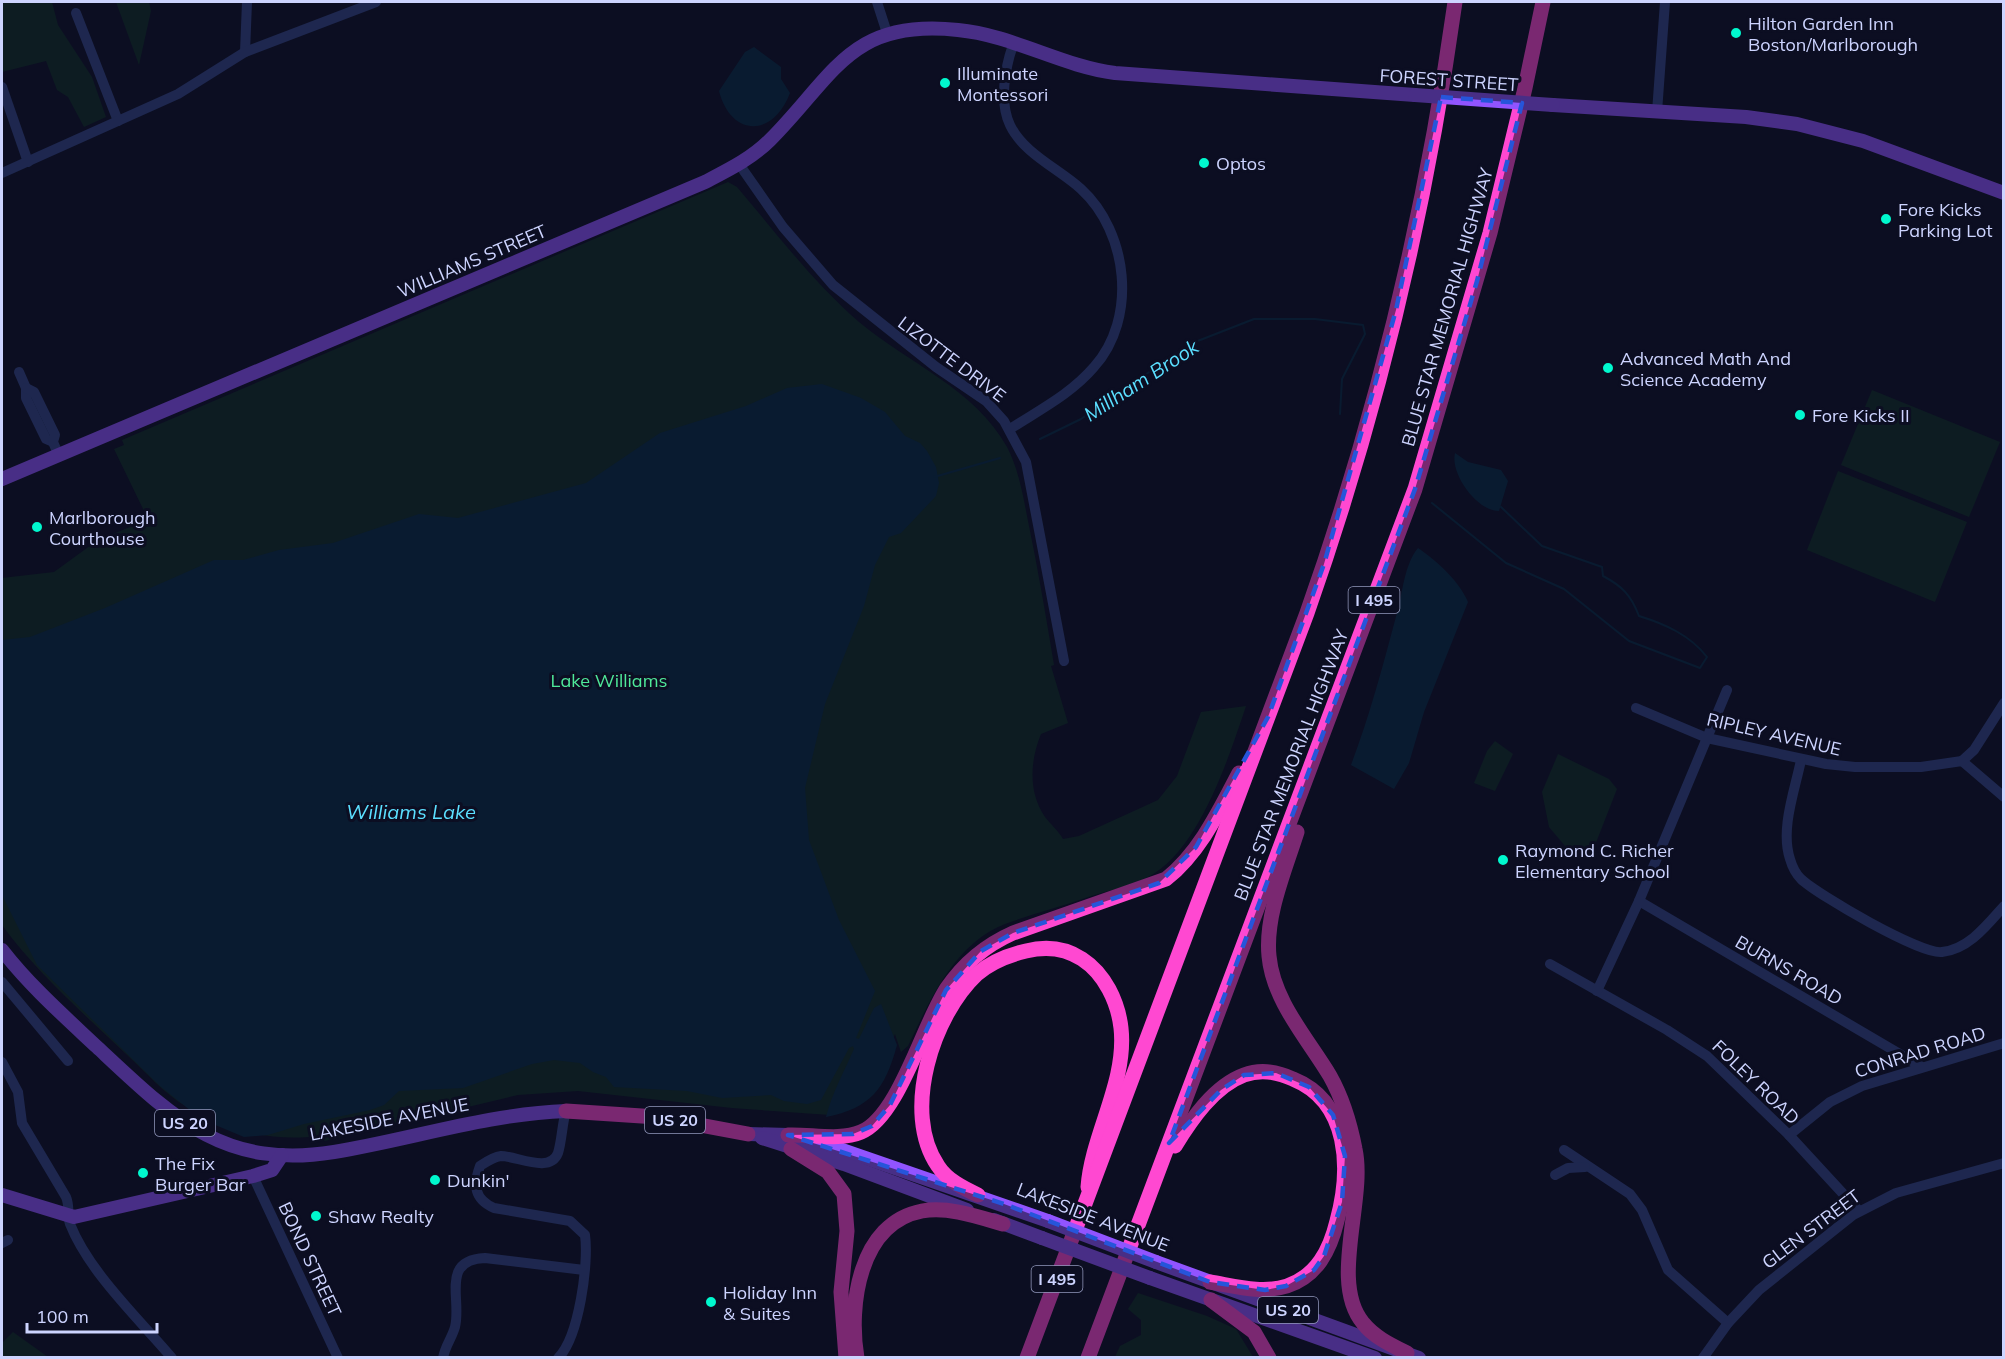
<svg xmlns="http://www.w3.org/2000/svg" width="2005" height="1359" viewBox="0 0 2005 1359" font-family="Mulish,sans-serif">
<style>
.green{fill:#0e2d23}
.water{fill:#052b41}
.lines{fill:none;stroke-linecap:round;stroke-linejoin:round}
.stream{stroke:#052b41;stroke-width:2}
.minor{stroke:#334685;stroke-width:10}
.major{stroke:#9154ff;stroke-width:14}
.highway{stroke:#ff48d1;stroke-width:15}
.major-bridge{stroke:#9154ff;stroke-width:14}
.marked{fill:none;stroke:#2655da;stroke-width:4.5;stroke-dasharray:12 8;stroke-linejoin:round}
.poi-dot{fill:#00f8ce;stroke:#0c0e22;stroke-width:2}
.labels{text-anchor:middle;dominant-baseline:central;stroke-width:6;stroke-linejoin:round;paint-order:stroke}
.shield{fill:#0c0e22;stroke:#9399bd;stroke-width:1.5}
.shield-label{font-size:16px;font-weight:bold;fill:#cdd4ff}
.poi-label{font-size:18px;fill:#cdd4ff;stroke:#0c0e22;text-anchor:start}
.street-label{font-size:18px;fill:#cdd4ff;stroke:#0c0e22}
.park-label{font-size:18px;fill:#4fe899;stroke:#0c0e22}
.water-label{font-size:20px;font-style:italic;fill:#5bdfff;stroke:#0c0e22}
</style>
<rect width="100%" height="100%" fill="#0c0e22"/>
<g class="green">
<polygon points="2,2 52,2 58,25 92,77 106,117 84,127 68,97 57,90 46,61 2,72"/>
<polygon points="116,2 149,2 151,11 139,65"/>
<path d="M728,182L737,187C777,234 812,281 859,322C908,363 975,389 1007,447C1019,470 1023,496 1028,521C1038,569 1046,617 1054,665L1051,666L1068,723L1041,734C1030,761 1028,792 1045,817C1051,825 1058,830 1063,839L1079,836L1158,800L1177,776L1201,712L1246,706C1229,757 1199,851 1148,877C1130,886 1107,891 1088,897C1060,907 1032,914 1005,924C954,944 930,1000 908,1046L901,1052L895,1034L870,1087L830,1115L732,1108L578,1091L518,1095L320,1142L318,1136C272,1142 228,1131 187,1107C164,1094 145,1071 125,1053C82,1012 37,973 2,925V578L54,572L98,540L145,521L146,515L114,449L124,445L122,440Z"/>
<polygon points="1872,390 2000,442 1969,517 1841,465"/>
<polygon points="1838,471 1967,522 1935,602 1807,550"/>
<polygon points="1495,741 1513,754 1495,791 1474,783 1487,751"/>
<polygon points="1558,754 1609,779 1617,789 1590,858 1565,846 1549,827 1542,792"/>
<polygon points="1138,1293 1207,1316 1236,1329 1253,1357 1115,1357 1120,1346 1141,1335 1141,1320 1128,1309"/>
<polygon points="13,1332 48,1357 2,1357 2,1343"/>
</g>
<g class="water">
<path d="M754,47L781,67V79L790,93C773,138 731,137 719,91L745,52Z"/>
<path d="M822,384L861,398L885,412L905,436L920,443L927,451L936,467L939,483L936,496L901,533L889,537L875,565L864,606L825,704L805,788L809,840L839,920L875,991L856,1038L859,1039L874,1008L881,1004L897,1045C885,1089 871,1108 826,1117C832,1093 844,1072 854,1049L853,1046L849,1048L821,1100L807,1104L784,1101L771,1095L722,1098L687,1091L614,1087L606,1077L593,1072L580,1063L554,1060L532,1064L463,1088L399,1091L384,1105L370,1110L304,1124L268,1135L244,1137L201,1119L160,1086L37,965L2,895V640L30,637L105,608L214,560H243L279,550L333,543L419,514L458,518L586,483L660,433L746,406L787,388Z"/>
<path d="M1455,453L1468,462L1501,470L1508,481L1499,511C1477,511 1450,474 1455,453Z"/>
<path d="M1418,548C1437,561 1459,581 1468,602L1424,712L1409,763L1394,789L1351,765C1370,715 1383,665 1397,613C1403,592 1404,565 1418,548Z"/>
</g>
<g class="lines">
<g class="stream">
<polyline points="1040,439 1081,419 1190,344 1254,319 1315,319 1363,325 1365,334 1342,379 1340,414"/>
<polyline points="934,477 1000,458"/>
<path d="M1432,503L1506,563L1564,589L1629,641L1700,668L1707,657C1690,635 1665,624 1639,616C1631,595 1622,586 1603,576L1602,567L1542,546L1501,507"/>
</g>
<g class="minor">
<polyline points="877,2 887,33"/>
<polyline points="76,13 118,121"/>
<polyline points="245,52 247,2"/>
<polyline points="2,87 28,162"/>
<polyline points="1657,112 1665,2"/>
<polyline points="739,164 783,227 833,285 936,367 986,401 1004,421 1026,462 1064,661"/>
<polyline points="2,173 178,94 245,52 376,2"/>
<polyline points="19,372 26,388 26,398 46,439 53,442"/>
<polyline points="26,388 34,392 55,435 53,442 59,456"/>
<path d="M1010,429C1039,410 1071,394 1094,367C1138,318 1128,232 1081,189C1059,169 1023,153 1010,125C999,102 1005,68 1013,45"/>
<polyline points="1636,708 1707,738 1826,764 1855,767 1921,767 1962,761 2004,797"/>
<path d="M1801,760C1795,790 1780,829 1790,859C1792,866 1796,874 1801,879C1818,895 1921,955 1942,952C1969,949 1987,925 2004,906"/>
<polyline points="1962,761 1974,750 2004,703"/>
<polyline points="1639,901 1922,1067"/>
<polyline points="1550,964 1667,1030 1707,1056 1789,1135 1859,1211"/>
<polyline points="2,982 68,1061"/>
<polyline points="1597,991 1639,901 1727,690"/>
<path d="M2,1062L18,1092L22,1123L66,1197C70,1206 67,1215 70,1224C89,1272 139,1319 172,1358"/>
<polyline points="1789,1135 1830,1102 1862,1086 2004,1043"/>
<polyline points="1564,1150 1630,1194 1642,1210 1668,1270 1728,1323"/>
<polyline points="1555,1175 1568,1168 1585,1167"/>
<polyline points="253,1176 338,1358"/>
<polyline points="2,1243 8,1240"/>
<path d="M443,1358C445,1346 452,1338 455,1327C462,1299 440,1260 485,1258L584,1270"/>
<path d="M558,1358C579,1338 589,1263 585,1235L570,1221L494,1208C474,1199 473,1185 480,1166C486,1162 493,1157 501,1156C517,1156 550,1174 558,1153C562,1140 562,1124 566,1111"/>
<polyline points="1703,1358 1728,1323 1759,1290 1853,1215 1896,1193 2004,1163"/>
</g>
<g class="major">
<polyline points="1553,105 1746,117 1797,124 1863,141 2004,193"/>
<path d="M2,479L705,182C728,170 751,159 770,140C834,76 850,18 958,30C1012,35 1061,66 1115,73L1415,95"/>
<path d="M2,950C30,986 64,1016 97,1047C172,1117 223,1170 334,1152C412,1139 487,1114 566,1111"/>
<polyline points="748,1134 788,1135 828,1145 1048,1221"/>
<polyline points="762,1138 844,1164 967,1210"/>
<polyline points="2,1195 74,1217 253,1176 272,1170 282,1155"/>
<polyline points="994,1220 1042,1238"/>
<polyline points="1156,1262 1419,1358"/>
<polyline points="1150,1278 1375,1358"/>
</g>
<g class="highway">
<path d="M1297,832C1285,870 1265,916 1269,956C1273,1001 1308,1039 1330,1076C1343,1099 1350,1123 1355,1149C1366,1200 1329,1282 1363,1323C1374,1337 1391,1345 1407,1353"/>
<polyline points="566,1111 657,1117 748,1134"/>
<path d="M788,1135C811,1134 840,1141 861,1132C899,1116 923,1024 947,988C964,963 986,945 1013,933L1166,879C1200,852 1219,811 1239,773"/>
<path d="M1175,1146C1191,1120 1214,1086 1244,1075C1260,1069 1278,1072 1293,1079C1350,1102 1351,1170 1337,1221C1330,1250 1317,1276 1287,1286C1262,1294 1235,1286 1210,1282"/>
<polyline points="791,1149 828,1172 844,1194 847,1231 841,1292 846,1358"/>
<path d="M978,1195C963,1188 947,1180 938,1166C901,1112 933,1015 977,974C991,962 1009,955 1026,951C1046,946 1065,948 1082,959C1105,974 1118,1002 1121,1028C1127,1082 1092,1134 1088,1187"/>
<polyline points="1211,1300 1254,1332 1269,1358"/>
<path d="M857,1358C848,1306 859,1223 922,1211C948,1206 979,1217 1003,1224"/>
<path d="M1027,1358L1307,613C1377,415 1426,209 1455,2"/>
<polyline points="1088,1358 1415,489 1490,233 1525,88 1543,2"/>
</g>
<g class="major-bridge">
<polyline points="1415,95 1553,105"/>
<polyline points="1048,1221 1156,1262"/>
<polyline points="1042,1238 1150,1278"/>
</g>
</g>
<path d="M0 0H2005V1359H0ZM1441,97L1522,103L1477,281L1415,489L1169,1143L1221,1090L1244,1075L1276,1073L1309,1087L1333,1115L1345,1156L1342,1202L1324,1256L1314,1270L1286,1286L1265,1290L1210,1282L1004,1204L788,1135L853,1134L872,1126L890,1105L946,990L981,951L1013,933L1159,883L1196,847L1268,717L1324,564L1396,310Z" fill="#0c0e22" fill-opacity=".55" fill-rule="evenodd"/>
<path class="marked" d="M1441,97L1522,103L1477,281L1415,489L1169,1143L1221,1090L1244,1075L1276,1073L1309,1087L1333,1115L1345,1156L1342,1202L1324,1256L1314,1270L1286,1286L1265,1290L1210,1282L1004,1204L788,1135L853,1134L872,1126L890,1105L946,990L981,951L1013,933L1159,883L1196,847L1268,717L1324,564L1396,310Z"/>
<g class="poi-dot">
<circle cx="1736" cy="33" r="6"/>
<circle cx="945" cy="83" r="6"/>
<circle cx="1204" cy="163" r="6"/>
<circle cx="1886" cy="219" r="6"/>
<circle cx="1608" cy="368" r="6"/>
<circle cx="1800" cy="415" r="6"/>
<circle cx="37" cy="527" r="6"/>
<circle cx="1503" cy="860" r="6"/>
<circle cx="143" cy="1173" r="6"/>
<circle cx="435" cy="1180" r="6"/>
<circle cx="316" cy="1216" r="6"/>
<circle cx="711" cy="1302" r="6"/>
</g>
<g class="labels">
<g class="shield">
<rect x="1348.5" y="587" width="51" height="26" rx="4.5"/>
<rect x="645" y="1107" width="60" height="26" rx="4.5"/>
<rect x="155" y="1110" width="60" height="26" rx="4.5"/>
<rect x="1031.5" y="1266" width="51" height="26" rx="4.5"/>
<rect x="1258" y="1297" width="60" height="26" rx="4.5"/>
</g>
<g class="shield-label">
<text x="1374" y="600">I 495</text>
<text x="675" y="1120">US 20</text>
<text x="185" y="1123">US 20</text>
<text x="1057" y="1279">I 495</text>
<text x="1288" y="1310">US 20</text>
</g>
<g class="poi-label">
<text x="1748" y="23">Hilton Garden Inn<tspan x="1748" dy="21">Boston/Marlborough</tspan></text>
<text x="957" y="73">Illuminate<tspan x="957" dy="21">Montessori</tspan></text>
<text x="1216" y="163">Optos</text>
<text x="1898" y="209">Fore Kicks<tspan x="1898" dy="21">Parking Lot</tspan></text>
<text x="1620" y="358">Advanced Math And<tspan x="1620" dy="21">Science Academy</tspan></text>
<text x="1812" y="415">Fore Kicks II</text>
<text x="49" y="517">Marlborough<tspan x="49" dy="21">Courthouse</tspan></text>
<text x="1515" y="850">Raymond C. Richer<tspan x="1515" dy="21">Elementary School</tspan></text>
<text x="155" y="1163">The Fix<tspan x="155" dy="21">Burger Bar</tspan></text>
<text x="447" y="1180">Dunkin'</text>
<text x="328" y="1216">Shaw Realty</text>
<text x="723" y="1292">Holiday Inn<tspan x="723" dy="21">&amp; Suites</tspan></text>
</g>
<g class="street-label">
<text transform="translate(1449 80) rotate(4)">FOREST STREET</text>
<text transform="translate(472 261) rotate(-23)">WILLIAMS STREET</text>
<text transform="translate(1447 307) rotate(-74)">BLUE STAR MEMORIAL HIGHWAY</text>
<text transform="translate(952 359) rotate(37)">LIZOTTE DRIVE</text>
<text transform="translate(1774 734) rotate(13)">RIPLEY AVENUE</text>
<text transform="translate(1291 765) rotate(-69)">BLUE STAR MEMORIAL HIGHWAY</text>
<text transform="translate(1789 970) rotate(30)">BURNS ROAD</text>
<text transform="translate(1920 1052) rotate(-17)">CONRAD ROAD</text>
<text transform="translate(1756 1082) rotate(44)">FOLEY ROAD</text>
<text transform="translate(389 1119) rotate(-11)">LAKESIDE AVENUE</text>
<text transform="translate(1093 1217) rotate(21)">LAKESIDE AVENUE</text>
<text transform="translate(1811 1229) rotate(-37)">GLEN STREET</text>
<text transform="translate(310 1259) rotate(65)">BOND STREET</text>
</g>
<g class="park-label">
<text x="609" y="680">Lake Williams</text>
</g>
<g class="water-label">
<text transform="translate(1141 380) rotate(-33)">Millham Brook</text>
<text x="411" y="811">Williams Lake</text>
</g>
</g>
<rect width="2005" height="1359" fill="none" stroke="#cdd4ff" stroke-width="6"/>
<path d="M27 1323v9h130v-9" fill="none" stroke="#cdd4ff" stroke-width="3"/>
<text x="36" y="1323" font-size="18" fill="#cdd4ff" stroke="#0c0e22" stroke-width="4.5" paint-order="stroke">100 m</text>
</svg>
